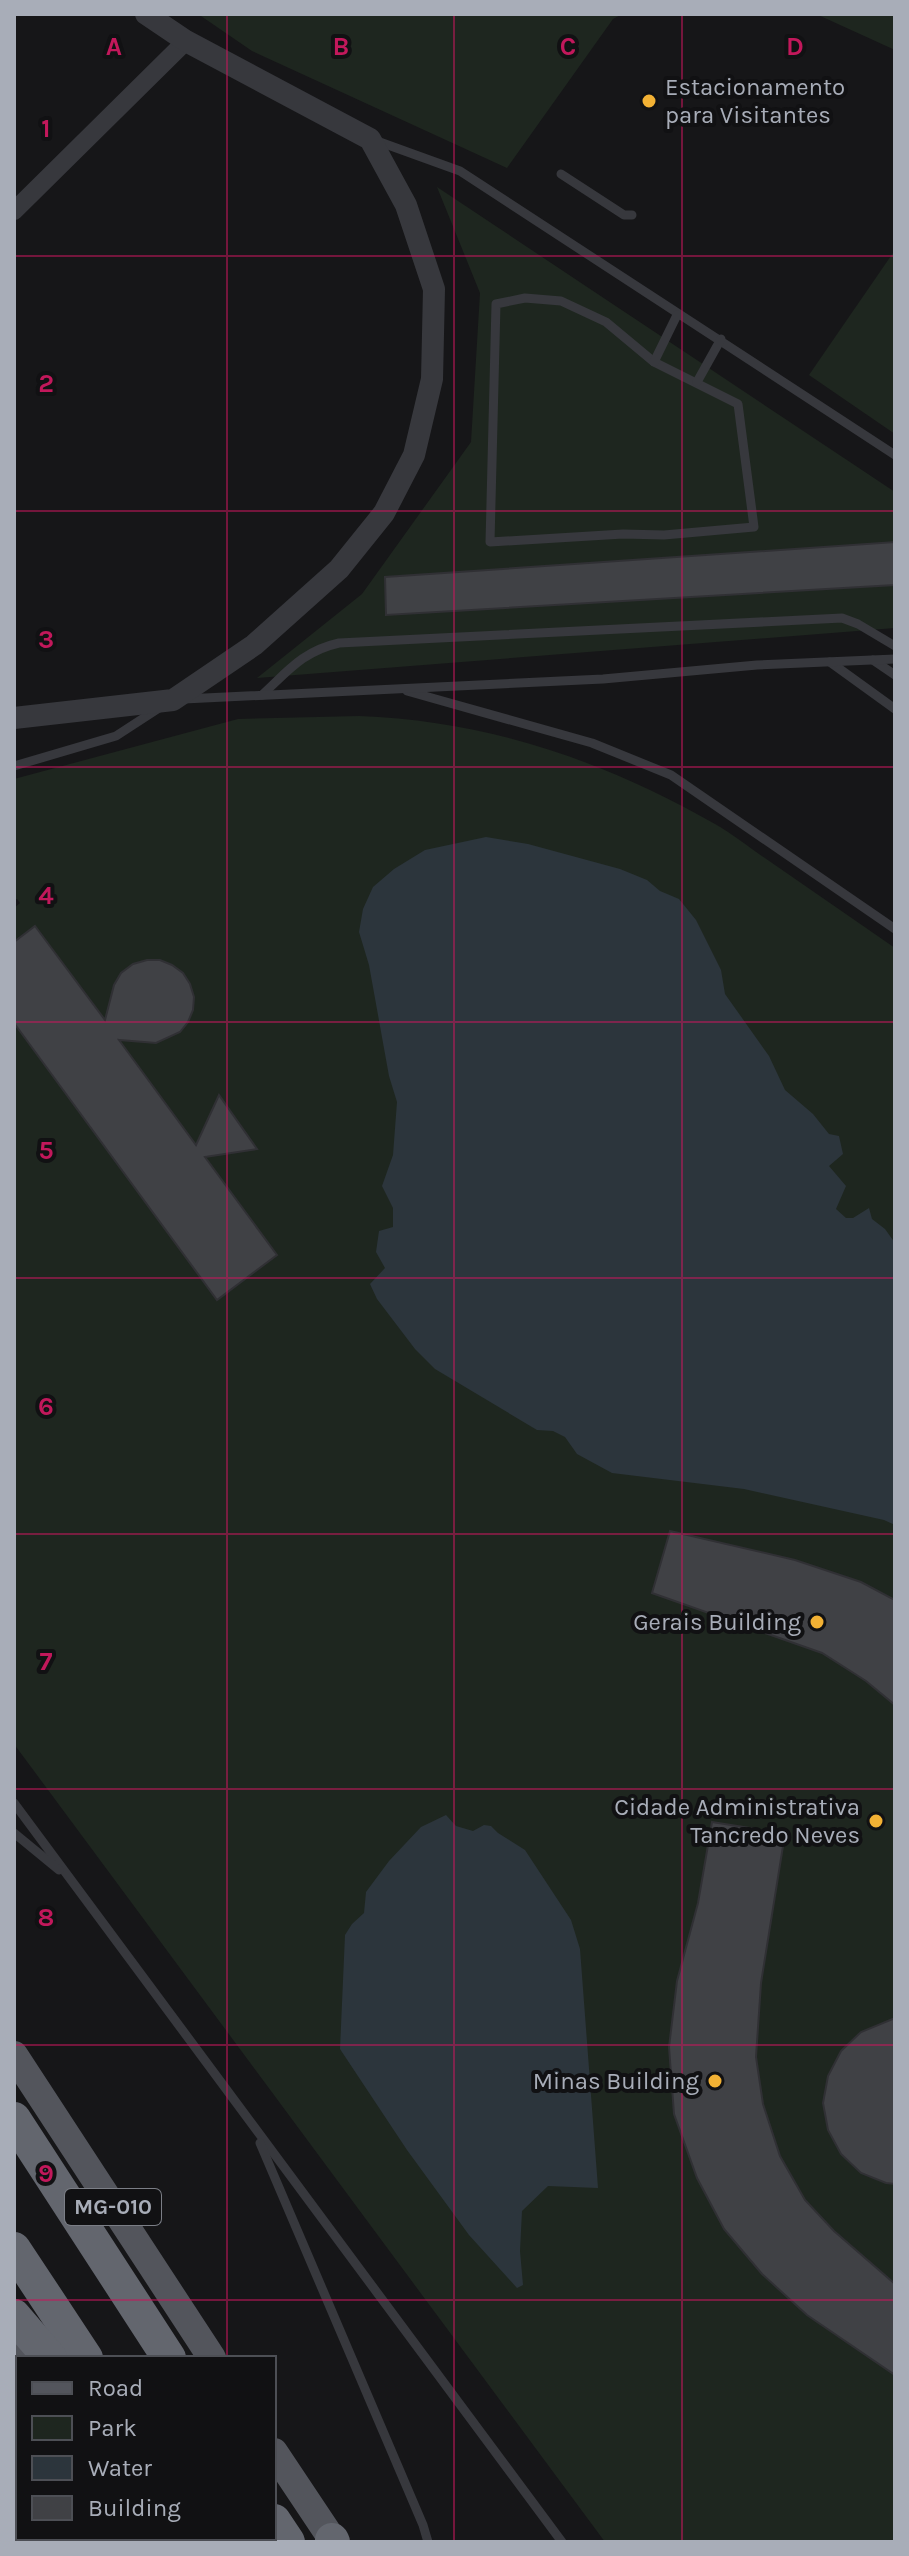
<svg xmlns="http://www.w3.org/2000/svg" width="909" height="2556" viewBox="0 0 909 2556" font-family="Karla,sans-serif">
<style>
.green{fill:#1e261f}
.water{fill:#2c353c}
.building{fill:#404145;stroke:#303034;stroke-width:2}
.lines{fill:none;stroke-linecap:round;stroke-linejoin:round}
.service{stroke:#37383d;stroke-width:9}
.minor{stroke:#37383d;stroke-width:18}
.tertiary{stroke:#37383d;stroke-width:22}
.primary{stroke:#53555c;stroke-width:28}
.motorway{stroke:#63666e;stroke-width:34}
.grid{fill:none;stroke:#c2185b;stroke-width:2;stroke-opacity:0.55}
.poi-dot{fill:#f2b134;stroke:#111113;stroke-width:3}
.labels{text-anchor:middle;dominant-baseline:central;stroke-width:8;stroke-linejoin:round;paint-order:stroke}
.shield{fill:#111113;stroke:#7b7e86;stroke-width:2}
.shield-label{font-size:22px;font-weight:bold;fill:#a8adb8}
.poi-label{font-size:24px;fill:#a8adb8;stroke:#111113;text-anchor:end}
.grid-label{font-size:26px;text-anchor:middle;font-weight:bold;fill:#c2185b;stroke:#111113;stroke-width:8;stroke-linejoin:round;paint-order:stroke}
</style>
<rect width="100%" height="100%" fill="#161618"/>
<g class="green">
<polygon points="198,14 622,14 613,19 507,168 252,51"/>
<polygon points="816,14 895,14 895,50"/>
<polygon points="437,187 895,492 895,628 257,678 362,594 471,442 480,293"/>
<polygon points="895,250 895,434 809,375"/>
<path d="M359,716C489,721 602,760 715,824C736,836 755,852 775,865C815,893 855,920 895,948V2542H605L14,1744V908L20,903L17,899L14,900V779L238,719Z"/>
<polygon points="14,2421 18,2425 18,2538 94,2538 96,2542 14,2542"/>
</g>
<g class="water">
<polygon points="486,837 528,844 620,869 647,880 660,891 679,899 696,920 721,970 725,994 769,1056 785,1090 813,1114 829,1134 839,1136 843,1154 829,1166 846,1186 836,1209 846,1218 853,1218 869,1208 872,1219 885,1229 895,1243 895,1525 884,1520 744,1489 612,1473 577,1454 565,1437 553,1431 537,1430 435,1369 415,1349 377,1299 370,1284 385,1268 376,1252 379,1231 393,1227 393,1208 382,1186 393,1155 397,1102 389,1076 369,965 359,932 363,909 373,887 394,869 425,850"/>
<polygon points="446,1815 456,1826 473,1831 484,1825 491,1826 498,1833 525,1850 571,1920 580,1949 598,2188 548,2186 522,2211 520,2251 523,2285 517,2288 469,2235 407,2150 340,2049 345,1935 352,1924 364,1913 366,1892 389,1861 421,1827"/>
</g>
<g class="building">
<polygon points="895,542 895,585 386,615 385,577"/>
<polygon points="35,926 105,1020 114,985 121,973 133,964 147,960 160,960 172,965 183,973 190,984 194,997 193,1010 188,1022 180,1032 156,1043 119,1040 196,1145 219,1095 257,1149 205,1157 277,1255 217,1300 14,1023 14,942"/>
<polygon points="670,1531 795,1560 861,1582 895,1600 895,1705 866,1681 822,1653 652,1593"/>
<polygon points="712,1822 756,1829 784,1840 761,1983 756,2057 763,2104 780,2156 805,2200 834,2231 895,2284 895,2375 807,2315 762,2274 724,2229 697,2178 674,2114 669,2047 677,1981 698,1903"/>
<polygon points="895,2018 895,2184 886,2183 861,2173 841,2154 828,2130 823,2103 828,2076 841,2051 861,2032"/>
</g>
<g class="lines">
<g class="service">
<polyline points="377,141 460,171 895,455"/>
<polyline points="561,174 624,215 632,215"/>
<polygon points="525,298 561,301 606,322 654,362 738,404 754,527 664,535 623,534 490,542 496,304"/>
<polyline points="654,362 677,315"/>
<polyline points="697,382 721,339"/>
<polyline points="873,660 895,675"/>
<polyline points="830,662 895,709"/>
<polyline points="407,691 592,743 671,775 895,929"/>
<path d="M262,695C288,671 303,651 339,643L842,618L858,624L895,646"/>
<polyline points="184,699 603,679 757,665 895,659"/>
<polyline points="14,766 116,736 159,708"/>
<polyline points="14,1803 562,2542"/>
<polyline points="14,1833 59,1870"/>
<polyline points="260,2143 423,2525 428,2542"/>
</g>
<polyline class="minor" points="14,211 186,41"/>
<polyline class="tertiary" points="14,718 173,700 254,645 339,569 384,513 414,455 432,379 434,289 406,205 370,139 186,41 146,14"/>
<g class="primary">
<polyline points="14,2055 212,2358"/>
<polyline points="14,2354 18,2358"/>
<polyline points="274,2452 334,2542"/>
<polyline points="149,2538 151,2542"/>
</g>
<g class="motorway">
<polyline points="14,2119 169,2358"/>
<polyline points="14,2249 86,2358"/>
<polyline points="14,2316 50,2358"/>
<polyline points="274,2521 288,2542"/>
<polyline points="204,2538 207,2542"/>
<polyline points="332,2540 333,2542"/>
</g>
</g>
<path class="grid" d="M227,14V2358M454,14V2542M682,14V2542M14,256H895M14,511H895M14,767H895M14,1022H895M14,1278H895M14,1534H895M14,1789H895M14,2045H895M14,2300H895M227,2538V2542"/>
<g class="poi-dot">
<circle cx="649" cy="101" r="8"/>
<circle cx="817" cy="1622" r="8"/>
<circle cx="876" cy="1821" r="8"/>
<circle cx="715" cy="2081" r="8"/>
</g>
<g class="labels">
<rect class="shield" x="65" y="2189" width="96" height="36" rx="6"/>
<g class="shield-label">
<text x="113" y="2207">MG-010</text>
</g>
<g class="poi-label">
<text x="665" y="87" text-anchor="start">Estacionamento<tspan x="665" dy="28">para Visitantes</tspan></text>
<text x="801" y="1622">Gerais Building</text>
<text x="860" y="1807">Cidade Administrativa<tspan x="860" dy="28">Tancredo Neves</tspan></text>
<text x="699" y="2081">Minas Building</text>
</g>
</g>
<g class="grid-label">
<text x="114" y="55">A</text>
<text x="341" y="55">B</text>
<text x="568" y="55">C</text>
<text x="795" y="55">D</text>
<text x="46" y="137">1</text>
<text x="46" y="392">2</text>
<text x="46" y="648">3</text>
<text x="46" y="904">4</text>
<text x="46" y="1159">5</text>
<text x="46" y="1415">6</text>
<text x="46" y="1670">7</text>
<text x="46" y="1926">8</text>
<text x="46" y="2182">9</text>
</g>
<rect width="909" height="2556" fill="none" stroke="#a8adb8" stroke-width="32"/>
<rect x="16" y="2356" width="260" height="184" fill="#111113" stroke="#4d4f55" stroke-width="2"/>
<rect x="32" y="2382" width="40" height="12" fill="#53555c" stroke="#4d4f55" stroke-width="2"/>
<text x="88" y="2396" font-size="24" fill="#a8adb8">Road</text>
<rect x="32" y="2416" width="40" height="24" fill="#1e261f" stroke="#4d4f55" stroke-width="2"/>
<text x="88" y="2436" font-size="24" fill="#a8adb8">Park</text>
<rect x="32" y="2456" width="40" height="24" fill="#2c353c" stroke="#4d4f55" stroke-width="2"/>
<text x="88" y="2476" font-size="24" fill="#a8adb8">Water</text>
<rect x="32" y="2496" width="40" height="24" fill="#404145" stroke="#4d4f55" stroke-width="2"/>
<text x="88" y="2516" font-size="24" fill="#a8adb8">Building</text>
</svg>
